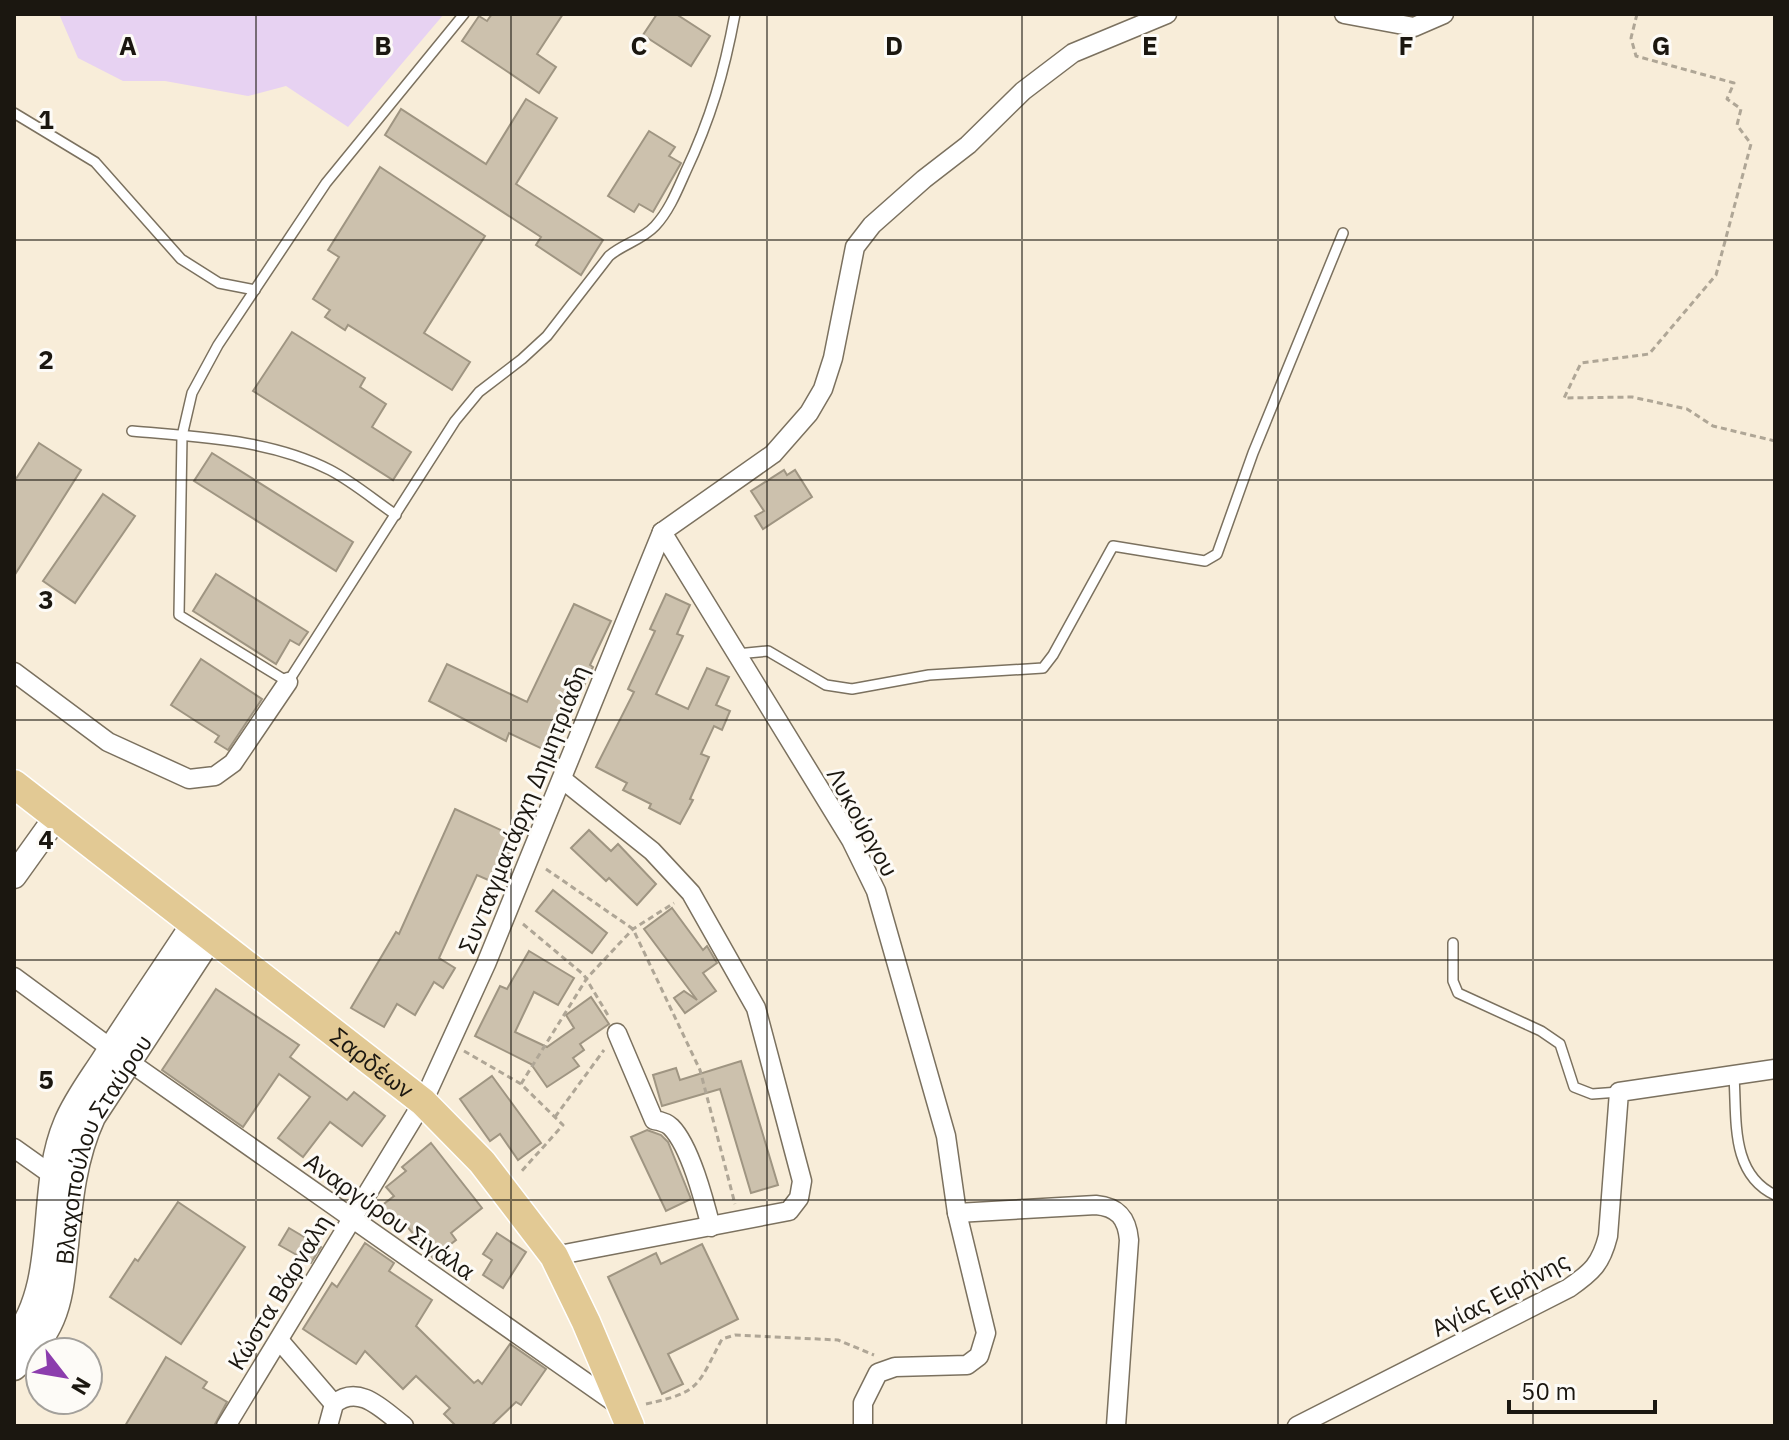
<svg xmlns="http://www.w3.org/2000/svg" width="1789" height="1440" viewBox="0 0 1789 1440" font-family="'IBM Plex Sans',sans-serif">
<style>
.green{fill:#e7d2f2}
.building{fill:#ccc1ad;stroke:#9f9582;stroke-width:2}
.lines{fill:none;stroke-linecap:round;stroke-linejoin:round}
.lane-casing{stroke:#7b715f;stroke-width:12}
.street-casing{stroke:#7b715f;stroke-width:21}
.secondary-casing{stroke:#7b715f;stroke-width:27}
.primary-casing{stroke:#fff;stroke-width:31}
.path{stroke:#afa696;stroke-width:3;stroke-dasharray:6 4;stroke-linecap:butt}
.lane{stroke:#fff;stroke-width:9}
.street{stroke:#fff;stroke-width:18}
.secondary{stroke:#fff;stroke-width:24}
.primary{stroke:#e2c994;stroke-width:28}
.grid{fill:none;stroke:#1b1710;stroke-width:2;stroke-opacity:0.55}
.labels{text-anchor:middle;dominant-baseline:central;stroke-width:6;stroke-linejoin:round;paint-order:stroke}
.street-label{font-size:24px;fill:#1b1710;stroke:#fdfbf7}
.grid-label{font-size:26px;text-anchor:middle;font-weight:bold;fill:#1b1710;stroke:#fdfbf7;stroke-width:6;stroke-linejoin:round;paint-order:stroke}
</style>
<rect width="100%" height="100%" fill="#f8edd9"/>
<polygon class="green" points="59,14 444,14 348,127 286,86 248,96 165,81 123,81 78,58"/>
<g class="building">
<polygon points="492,14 563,14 537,54 556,67 539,93 462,41 479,16 487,21"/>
<polygon points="657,14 676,14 710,36 691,66 643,35"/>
<polygon points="526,99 557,118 516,184 603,240 581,275 536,245 541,237 385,135 401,109 486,164"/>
<polygon points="649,131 675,147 669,156 681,163 653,212 639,204 634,212 608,196"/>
<polygon points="380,167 485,236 424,333 470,362 452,390 348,325 345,330 325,317 330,310 313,299 339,257 328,250"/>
<polygon points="292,332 365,378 360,387 386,404 372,427 411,452 393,480 253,391"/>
<polygon points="39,443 81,470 14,576 14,482"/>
<polygon points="212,453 353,542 336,571 194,481"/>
<polygon points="784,470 787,475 795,470 812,497 763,529 755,516 764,511 751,491"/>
<polygon points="103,494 135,516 75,603 43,581"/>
<polygon points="216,574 308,632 299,645 290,640 276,664 193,611"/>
<polygon points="666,594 690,605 677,634 683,636 656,694 688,709 707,668 729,677 716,705 730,711 722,730 714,726 701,754 709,757 690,799 693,800 680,824 649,808 651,804 623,790 627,783 596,767 634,692 628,689 655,631 650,629"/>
<polygon points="574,604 611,621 590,665 593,667 551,753 509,733 506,741 429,701 447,664 527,702"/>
<polygon points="201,659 262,699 228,750 215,742 219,736 171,705"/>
<polygon points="455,809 516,837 495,883 477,875 439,958 455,968 443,988 434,982 415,1015 397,1004 384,1027 351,1008 396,932 399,934"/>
<polygon points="589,830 611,851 618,844 656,884 637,905 609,878 606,881 571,848"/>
<polygon points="553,890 607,933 592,953 536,911"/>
<polygon points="672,908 703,950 707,946 717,963 703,973 716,991 685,1013 674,998 684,991 697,1000 644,929"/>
<polygon points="529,951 574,978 558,1005 534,992 515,1032 547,1047 574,1028 566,1015 591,997 609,1024 580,1044 584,1050 573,1058 579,1066 547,1087 531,1064 475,1036 500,986 507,989"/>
<polygon points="216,989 299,1045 290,1057 347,1100 354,1092 385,1116 362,1146 330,1122 303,1157 278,1138 310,1097 279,1074 243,1127 162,1070"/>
<polygon points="741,1061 778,1185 751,1193 720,1089 662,1106 653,1075 676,1068 680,1080"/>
<polygon points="492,1076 541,1143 518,1160 500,1134 490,1141 460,1099"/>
<polygon points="647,1130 661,1135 668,1142 691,1199 666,1211 631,1137"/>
<polygon points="431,1143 482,1208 451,1233 456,1240 433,1258 406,1225 399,1231 380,1207 394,1196 386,1187 406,1171 402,1167"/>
<polygon points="178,1202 245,1247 181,1344 110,1297 135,1259 138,1261"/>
<polygon points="289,1228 321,1247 311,1263 279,1245"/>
<polygon points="497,1233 526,1252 503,1288 483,1275 492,1260 483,1254"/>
<polygon points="365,1243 394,1263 389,1271 432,1300 416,1326 474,1383 478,1380 482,1384 510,1344 546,1369 521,1405 516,1402 491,1426 456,1426 444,1414 450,1408 416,1376 403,1389 365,1351 356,1364 303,1329 332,1283 337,1287"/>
<polygon points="702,1244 738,1319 668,1354 683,1384 662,1394 608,1277 656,1253 661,1264"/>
<polygon points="166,1357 207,1382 203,1388 227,1402 214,1426 125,1426"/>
</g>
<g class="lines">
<defs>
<g id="lane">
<path d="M464,14L326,183L218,345L192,393L182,436L179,615L288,682L455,421L479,392L522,359L547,336L609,256C623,244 642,240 655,226C669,211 677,191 685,173C711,118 724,73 735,14"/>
<polyline points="14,113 95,162 181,259 219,283 255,290"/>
<path d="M132,431C197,437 270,439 330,470C353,482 374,500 396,515"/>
<polyline points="737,654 768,651 826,685 852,689 929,675 1043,668 1053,655 1113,546 1205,561 1217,554 1253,453 1343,233"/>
<polyline points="1453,943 1453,981 1458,993 1541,1031 1560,1044 1574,1087 1592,1094 1619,1092"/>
<path d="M1734,1077C1737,1119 1730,1174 1775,1195"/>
</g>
<g id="street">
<polyline points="1344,14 1414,27 1444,14"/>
<polyline points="662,532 851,840 876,891 946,1136 957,1213 986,1333 979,1356 967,1365 895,1367 878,1373 863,1403 863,1426"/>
<polyline points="662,532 773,454 809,413 823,389 833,358 855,247 872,225 924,179 968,145 1023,91 1073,53 1167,14"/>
<polyline points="14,672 108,742 189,779 215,776 233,763 288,682"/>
<polyline points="14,977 128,1061 621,1407"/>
<path d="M617,1033L654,1120C660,1121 667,1123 671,1127C690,1146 704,1200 711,1227"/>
<polyline points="14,1148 52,1175 62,1176"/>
<path d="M957,1213L1096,1205C1118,1207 1127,1218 1129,1240L1116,1426"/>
<polyline points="554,1256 789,1211 799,1198 802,1181 756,1008 691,893 652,851 562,779"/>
<polyline points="279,1340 334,1404"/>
<polyline points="226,1426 423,1102 486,964 662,532"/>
<path d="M328,1426L334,1404C359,1383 383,1410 404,1426"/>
<path d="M1297,1426L1569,1288C1592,1272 1601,1264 1608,1236L1619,1092L1775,1069"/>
</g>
<g id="secondary">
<polyline points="14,876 57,816"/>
<path d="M14,1340C61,1281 37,1191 66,1123C75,1101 90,1081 103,1061C133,1014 164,969 194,923"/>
<path id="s1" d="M14,1368C29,1355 44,1338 52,1319C62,1296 63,1270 66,1245C70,1202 74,1158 93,1117L211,937"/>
</g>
<g id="primary">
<path id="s2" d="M14,784L423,1102L482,1162L554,1256L586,1322L630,1426"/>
</g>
</defs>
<use href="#lane" class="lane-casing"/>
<use href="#street" class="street-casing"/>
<use href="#secondary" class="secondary-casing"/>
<use href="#primary" class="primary-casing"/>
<g class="path">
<polyline points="1637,14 1631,38 1636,56 1734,83 1727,99 1741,109 1737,125 1751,144 1716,275 1649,354 1581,363 1564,398 1632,397 1687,409 1713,426 1775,441"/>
<polyline points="546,869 633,929 700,1070 735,1204"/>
<polyline points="523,924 584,975 609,1017"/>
<polyline points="464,1051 521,1084 563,1125 520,1173"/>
<polyline points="521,1084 587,978 633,929 674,903"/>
<polyline points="555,1117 604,1050"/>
<path d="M646,1404C701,1392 697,1386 722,1339L735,1335L838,1340L874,1355"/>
</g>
<use href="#lane" class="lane"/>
<use href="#street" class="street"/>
<use href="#secondary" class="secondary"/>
<use href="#primary" class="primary"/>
</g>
<path class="grid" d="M256,14V1426M511,14V1426M767,14V1426M1022,14V1426M1278,14V1426M1533,14V1426M14,240H1775M14,480H1775M14,720H1775M14,960H1775M14,1200H1775"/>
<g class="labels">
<g class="street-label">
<text transform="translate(523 809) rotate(-68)">Συνταγματάρχη Δημητριάδη</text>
<text transform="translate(863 822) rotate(61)">Λυκούργου</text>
<text stroke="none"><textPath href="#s2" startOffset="454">Σαρδέων</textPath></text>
<text stroke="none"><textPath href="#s1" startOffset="242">Βλαχοπούλου Σταύρου</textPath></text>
<text transform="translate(390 1216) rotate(35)">Αναργύρου Σιγάλα</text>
<text transform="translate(279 1292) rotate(-59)">Κώστα Βάρναλη</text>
<text transform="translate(1500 1294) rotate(-28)">Αγίας Ειρήνης</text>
</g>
</g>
<g class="grid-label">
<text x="128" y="55">A</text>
<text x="383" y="55">B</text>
<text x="639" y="55">C</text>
<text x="894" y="55">D</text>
<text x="1150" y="55">E</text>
<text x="1406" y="55">F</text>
<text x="1661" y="55">G</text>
<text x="46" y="129">1</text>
<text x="46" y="369">2</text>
<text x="46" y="609">3</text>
<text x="46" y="849">4</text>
<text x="46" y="1089">5</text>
</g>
<rect width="1789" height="1440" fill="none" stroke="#1b1710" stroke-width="32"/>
<g transform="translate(64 1376) rotate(121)"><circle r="38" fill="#fdfbf7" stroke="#a3a09b" stroke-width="2"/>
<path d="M0-6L14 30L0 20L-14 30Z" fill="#8c3dad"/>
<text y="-12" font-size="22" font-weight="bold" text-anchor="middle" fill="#1b1710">N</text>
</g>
<path d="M1509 1400v12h146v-12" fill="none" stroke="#1b1710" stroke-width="4"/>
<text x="1521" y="1400" font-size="24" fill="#1b1710" stroke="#fdfbf7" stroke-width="6" paint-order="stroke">50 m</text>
</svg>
